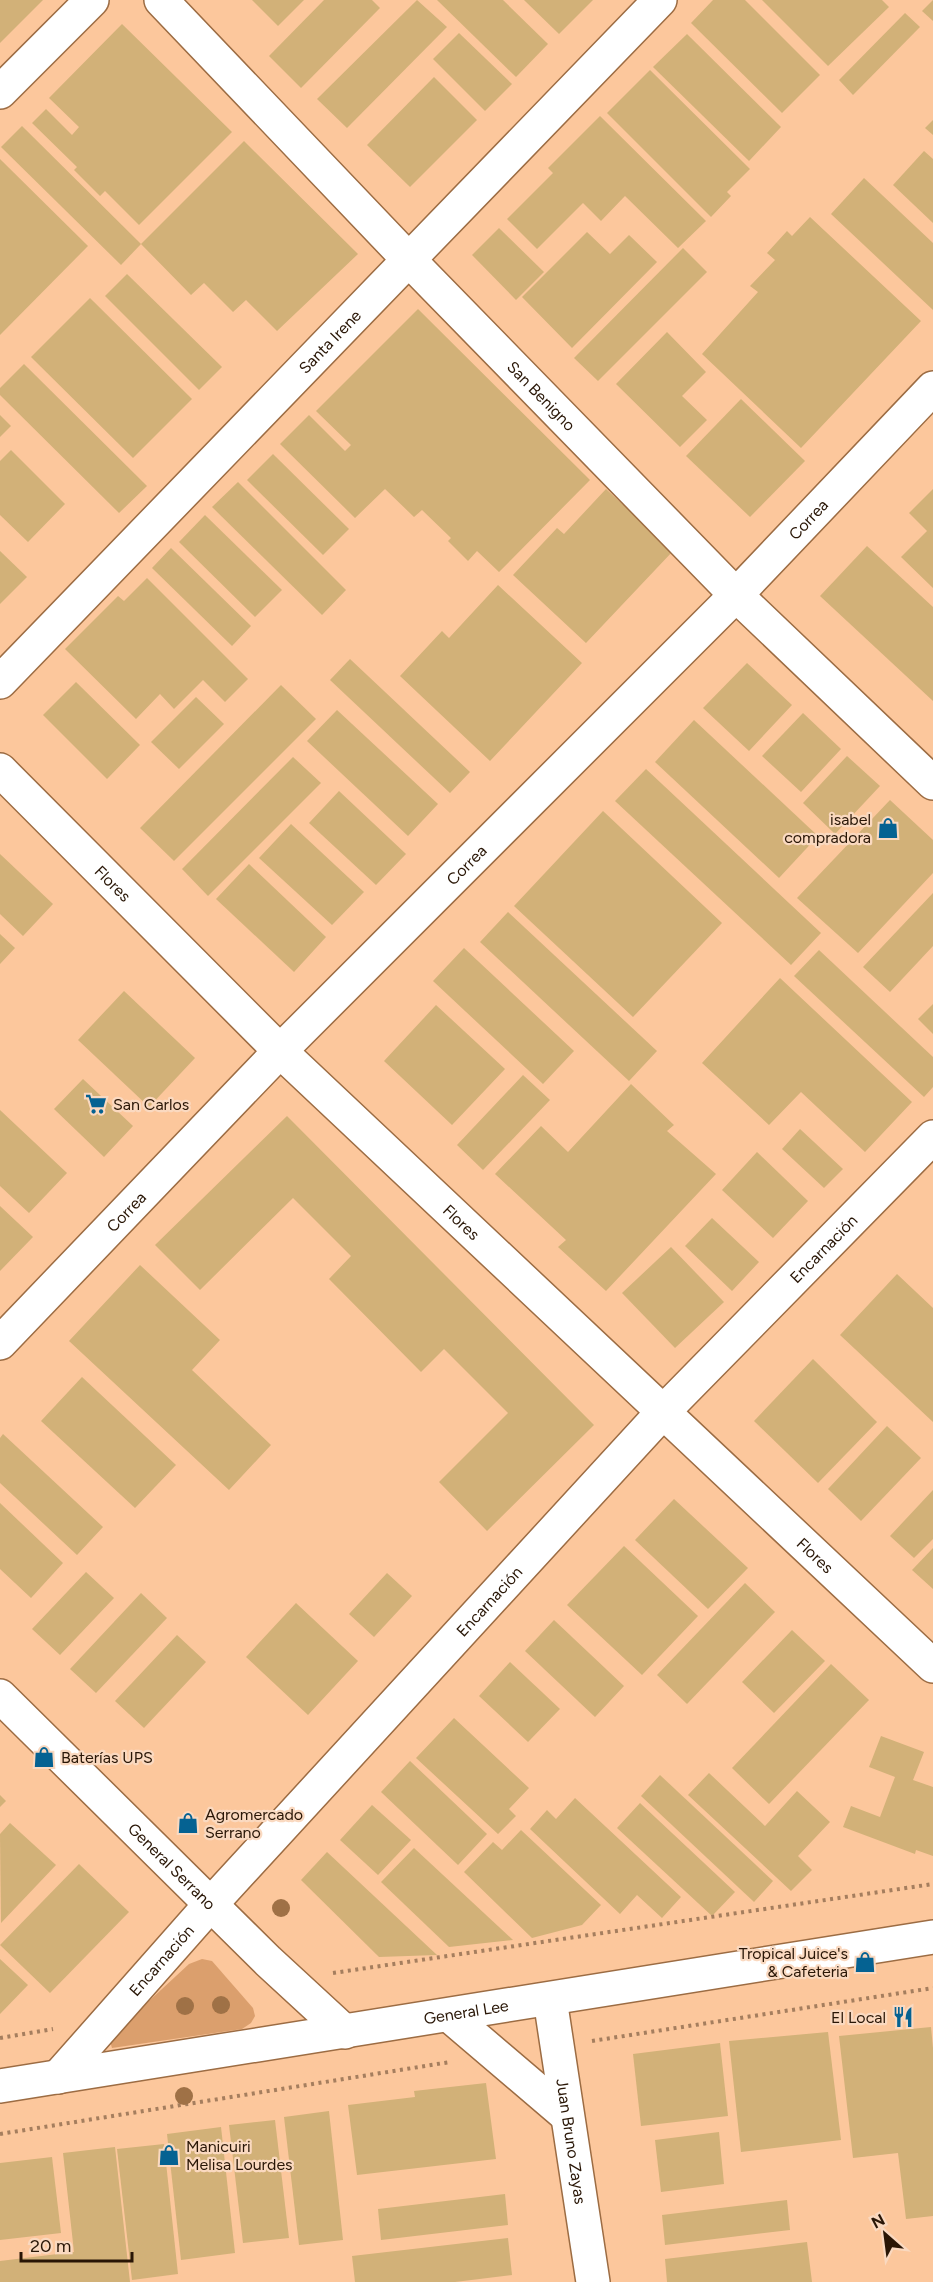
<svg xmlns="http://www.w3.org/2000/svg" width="933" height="2282" viewBox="0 0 933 2282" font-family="Figtree,sans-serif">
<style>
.green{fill:#db9f6d}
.building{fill:#d2b178}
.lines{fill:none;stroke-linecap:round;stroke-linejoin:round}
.minor-casing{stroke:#9c6c43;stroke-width:36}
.path{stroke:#a57e5e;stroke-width:4;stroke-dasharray:3 4.5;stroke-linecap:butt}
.minor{stroke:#fff;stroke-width:33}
.tree{fill:#9f7146}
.labels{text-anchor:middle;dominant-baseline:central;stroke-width:4.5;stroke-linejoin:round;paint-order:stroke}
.street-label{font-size:16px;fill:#291606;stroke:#fad9c0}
.poi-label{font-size:16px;fill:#291606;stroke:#fad9c0;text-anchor:start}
</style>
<rect width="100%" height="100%" fill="#fcc79c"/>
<polygon class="green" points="202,1959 212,1961 253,2008 255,2016 251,2023 242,2029 112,2048 109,2038 189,1964"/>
<g class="building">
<polygon points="0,0 43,0 0,43"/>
<polygon points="252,0 304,0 278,26"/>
<polygon points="324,0 372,0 380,8 301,88 269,56"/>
<polygon points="417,0 447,27 347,128 317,99"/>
<polygon points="437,0 503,0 548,44 516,77"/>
<polygon points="524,0 593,0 559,34"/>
<polygon points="713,0 745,0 820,75 782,113 691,23"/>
<polygon points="762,0 882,0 889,7 828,66"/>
<polygon points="933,0 933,21 922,11"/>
<polygon points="905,13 920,27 853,95 839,80"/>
<polygon points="122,24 232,132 139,225 105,191 100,196 74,170 77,167 32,123 46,109 72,135 79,127 49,98"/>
<polygon points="459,33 512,84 485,111 433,59"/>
<polygon points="687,34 781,127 749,161 653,67"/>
<polygon points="650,70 750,169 727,192 731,196 711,217 607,113"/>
<polygon points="434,77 477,120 410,187 367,145"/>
<polygon points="600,116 706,221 678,248 625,196 601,221 583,203 537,249 507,219 553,173 548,168"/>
<polygon points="933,120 933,135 925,128"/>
<polygon points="22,126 141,244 121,265 1,147"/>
<polygon points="244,141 358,254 277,331 246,300 233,312 204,283 191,295 141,244"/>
<polygon points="924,151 933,159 933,223 893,185"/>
<polygon points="0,159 88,246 0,335"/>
<polygon points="864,178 933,243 933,310 831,214"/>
<polygon points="810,217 921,321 801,448 702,354 758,292 750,286 775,260 767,253 787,231 792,236"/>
<polygon points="499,228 544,272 516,300 472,255"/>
<polygon points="587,232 610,254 629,235 657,262 572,348 522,297"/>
<polygon points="683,248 707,272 598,381 574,358"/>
<polygon points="127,274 222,367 199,390 105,296"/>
<polygon points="90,298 192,399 133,458 31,357"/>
<polygon points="418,309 590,480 499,572 477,551 468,561 448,541 451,538 422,510 414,517 385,489 355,518 280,444 309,415 345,451 351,445 316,411"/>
<polygon points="667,332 706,372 682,396 707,420 680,447 616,384"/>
<polygon points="24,364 147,486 119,513 0,395 0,388"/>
<polygon points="741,399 805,461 750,517 686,456"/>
<polygon points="0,415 11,426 0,437"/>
<polygon points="11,450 65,504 28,542 0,515 0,461"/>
<polygon points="273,454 349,529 323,555 247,480"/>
<polygon points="238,482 346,590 322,615 212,507"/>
<polygon points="606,489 673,551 586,643 513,575 557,528 564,534"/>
<polygon points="933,489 933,588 901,557 927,531 909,513"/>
<polygon points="205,515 282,590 255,617 179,542"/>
<polygon points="867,546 933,607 933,701 820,596"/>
<polygon points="171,548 251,626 232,646 152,568"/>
<polygon points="0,551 27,577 0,604"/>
<polygon points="147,578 248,679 225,702 203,680 174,709 160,694 136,719 65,649 118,596 124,601"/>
<polygon points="498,585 582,663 490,761 400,676 442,631 449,638"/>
<polygon points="350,659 470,772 450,793 330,680"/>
<polygon points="747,663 792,705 749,751 703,708"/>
<polygon points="76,682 140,745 107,779 43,715"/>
<polygon points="281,685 316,719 174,861 140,828"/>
<polygon points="196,697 224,724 179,769 151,742"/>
<polygon points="337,710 438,804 408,836 307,741"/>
<polygon points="803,713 841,749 801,792 762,756"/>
<polygon points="694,720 818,836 779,878 655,762"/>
<polygon points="847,756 880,786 835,834 803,803"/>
<polygon points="293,757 321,783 208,896 182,869"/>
<polygon points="646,769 821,933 791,965 615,801"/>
<polygon points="339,791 406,854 376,885 309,823"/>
<polygon points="890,800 933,840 933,873 858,953 797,898"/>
<polygon points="603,811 722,923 633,1017 514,906"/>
<polygon points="291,824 364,892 332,925 259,858"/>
<polygon points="0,854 53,904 23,936 0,914"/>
<polygon points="249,864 326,937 294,972 216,899"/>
<polygon points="933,893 933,946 890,992 863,967"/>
<polygon points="508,912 657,1051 629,1081 480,942"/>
<polygon points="0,934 15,948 0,964"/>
<polygon points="464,948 574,1051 543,1084 433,981"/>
<polygon points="819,950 933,1057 933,1087 924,1097 794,976"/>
<polygon points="780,978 912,1102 865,1152 801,1092 769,1125 702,1063"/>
<polygon points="124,991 195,1058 149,1107 78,1040"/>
<polygon points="933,1004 933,1034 918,1019"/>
<polygon points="436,1005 505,1069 452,1125 384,1061"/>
<polygon points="523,1075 550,1100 483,1170 457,1145"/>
<polygon points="83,1079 133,1126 104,1157 54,1109"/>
<polygon points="631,1084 674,1125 667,1131 716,1174 606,1291 558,1247 566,1240 495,1174 541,1126 568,1152"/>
<polygon points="0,1110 67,1173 29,1213 0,1186"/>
<polygon points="287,1116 594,1425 487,1531 439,1482 508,1413 444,1349 421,1372 329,1279 351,1256 293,1198 200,1290 155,1245"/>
<polygon points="800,1129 843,1169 824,1188 782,1149"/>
<polygon points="757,1152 808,1201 773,1238 722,1190"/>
<polygon points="0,1206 33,1237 0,1271"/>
<polygon points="712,1218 759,1262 732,1291 685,1246"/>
<polygon points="671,1247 724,1302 675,1348 622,1293"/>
<polygon points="140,1265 220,1340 192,1370 271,1445 229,1490 69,1341"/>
<polygon points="897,1274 933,1308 933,1422 840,1335"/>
<polygon points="813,1359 877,1422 818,1483 754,1421"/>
<polygon points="82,1377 176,1465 135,1508 41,1421"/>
<polygon points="887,1426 921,1458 861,1521 828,1489"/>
<polygon points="3,1434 103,1527 77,1555 0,1483 0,1438"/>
<polygon points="933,1490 933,1539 914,1558 890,1536"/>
<polygon points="674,1499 748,1568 708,1609 635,1540"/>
<polygon points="0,1503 63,1563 31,1598 0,1569"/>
<polygon points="624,1546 698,1616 642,1675 567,1605"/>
<polygon points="933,1548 933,1589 912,1570"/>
<polygon points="86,1572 114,1598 60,1655 32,1629"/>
<polygon points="387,1573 412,1596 374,1637 349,1614"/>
<polygon points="745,1583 775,1612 687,1704 657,1675"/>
<polygon points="141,1593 167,1618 96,1693 70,1669"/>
<polygon points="296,1603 358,1661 308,1715 246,1657"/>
<polygon points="554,1620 624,1686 595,1717 525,1651"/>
<polygon points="792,1630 825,1661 774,1713 742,1682"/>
<polygon points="177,1635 206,1662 144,1728 115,1701"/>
<polygon points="510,1662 560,1709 528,1742 479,1696"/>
<polygon points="831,1664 869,1700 769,1804 732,1768"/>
<polygon points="454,1718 529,1788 509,1809 516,1816 498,1834 416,1758"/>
<polygon points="881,1736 924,1752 913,1780 933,1787 933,1856 916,1850 915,1854 843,1827 851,1806 880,1817 895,1777 869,1767"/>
<polygon points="410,1761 487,1834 458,1865 381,1792"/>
<polygon points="709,1773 765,1826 797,1791 830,1822 798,1856 812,1870 791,1891 688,1795"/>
<polygon points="660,1775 773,1881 754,1902 641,1796"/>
<polygon points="0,1795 6,1801 0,1807"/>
<polygon points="575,1798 681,1897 662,1918 637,1895 620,1914 530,1829 547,1810 556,1819"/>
<polygon points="640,1803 735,1892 712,1916 617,1828"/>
<polygon points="372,1805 411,1840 378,1875 340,1840"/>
<polygon points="10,1823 56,1865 1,1923 0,1834"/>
<polygon points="521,1830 601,1905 582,1925 532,1938 464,1872 493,1842 502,1850"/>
<polygon points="414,1848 513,1940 449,1947 381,1882"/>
<polygon points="327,1852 437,1955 379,1957 301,1880"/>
<polygon points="79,1864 129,1912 50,1993 0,1945"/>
<polygon points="0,1959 28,1985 0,2014"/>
<polygon points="931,2027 933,2048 933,2216 906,2219 898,2153 853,2158 839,2036"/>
<polygon points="828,2032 841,2140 741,2152 729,2041"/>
<polygon points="720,2043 728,2116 641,2126 633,2054"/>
<polygon points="486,2083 496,2159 357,2175 348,2105 415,2097 414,2091"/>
<polygon points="329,2111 343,2240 299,2245 284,2117"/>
<polygon points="275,2120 289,2238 243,2243 229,2125"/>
<polygon points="221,2127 235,2253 181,2260 167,2134"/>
<polygon points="719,2132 724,2184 661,2192 655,2140"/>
<polygon points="164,2144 178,2274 132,2280 117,2149"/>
<polygon points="115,2147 130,2282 0,2282 0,2261 74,2252 63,2153"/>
<polygon points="52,2157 61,2233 0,2240 0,2163"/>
<polygon points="505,2194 508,2225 381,2240 378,2209"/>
<polygon points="787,2200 790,2230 665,2245 662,2215"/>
<polygon points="508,2238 512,2275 455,2282 355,2282 352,2256"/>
<polygon points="807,2242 812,2282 667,2282 665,2259"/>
</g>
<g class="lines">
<defs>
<g id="minor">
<path id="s1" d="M161,0L409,260L736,595L933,783"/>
<polyline points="0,92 92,0"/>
<path id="s2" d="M0,682L660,0"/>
<path id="s3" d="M0,770L280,1051L933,1666"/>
<path id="s4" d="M0,1343L280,1051L736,595L933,388"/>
<path id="s5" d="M0,1696L268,1961L345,2032"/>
<path id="s6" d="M550,1999L593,2282"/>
<polyline points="450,2016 565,2114"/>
<path id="s7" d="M58,2077L210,1905L662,1413L933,1137"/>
<path id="s8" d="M0,2086L933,1937"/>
</g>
</defs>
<use href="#minor" class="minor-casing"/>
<g class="path">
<polyline points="333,1973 933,1884"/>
<polyline points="0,2038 53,2029"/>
<polyline points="592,2041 933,1988"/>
<polyline points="0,2134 450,2062"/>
</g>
<use href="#minor" class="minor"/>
</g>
<g class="tree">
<circle cx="281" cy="1908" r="9"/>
<circle cx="221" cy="2005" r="9"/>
<circle cx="185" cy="2006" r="9"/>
<circle cx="184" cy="2096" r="9"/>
</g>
<defs>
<symbol id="shop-bare" viewBox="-9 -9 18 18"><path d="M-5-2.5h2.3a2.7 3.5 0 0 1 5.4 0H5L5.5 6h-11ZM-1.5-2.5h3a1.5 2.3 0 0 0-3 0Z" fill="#056292" stroke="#fad9c0" stroke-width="2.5" paint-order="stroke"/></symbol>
<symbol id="supermarket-bare" viewBox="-9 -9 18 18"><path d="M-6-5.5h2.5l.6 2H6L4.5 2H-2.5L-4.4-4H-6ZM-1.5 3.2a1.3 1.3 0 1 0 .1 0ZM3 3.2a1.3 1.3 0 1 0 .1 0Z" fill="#056292" stroke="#fad9c0" stroke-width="2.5" paint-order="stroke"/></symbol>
<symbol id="restaurant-bare" viewBox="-9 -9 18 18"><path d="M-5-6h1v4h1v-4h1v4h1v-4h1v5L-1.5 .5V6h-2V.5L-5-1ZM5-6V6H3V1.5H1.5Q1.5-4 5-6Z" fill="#056292" stroke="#fad9c0" stroke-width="2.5" paint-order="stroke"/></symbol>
</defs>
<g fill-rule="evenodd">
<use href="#shop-bare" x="873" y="813" width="30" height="30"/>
<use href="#supermarket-bare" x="81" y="1089" width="30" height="30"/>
<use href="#shop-bare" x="29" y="1742" width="30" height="30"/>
<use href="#shop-bare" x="173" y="1808" width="30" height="30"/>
<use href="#shop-bare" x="850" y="1947" width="30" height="30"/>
<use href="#restaurant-bare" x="888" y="2002" width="30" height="30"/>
<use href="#shop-bare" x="154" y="2140" width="30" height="30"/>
</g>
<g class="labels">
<g class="street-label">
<text stroke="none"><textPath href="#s2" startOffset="474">Santa Irene</textPath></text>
<text stroke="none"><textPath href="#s1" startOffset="549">San Benigno</textPath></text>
<text stroke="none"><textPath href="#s4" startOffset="1154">Correa</textPath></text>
<text stroke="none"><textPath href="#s4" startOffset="668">Correa</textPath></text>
<text stroke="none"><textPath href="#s3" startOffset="160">Flores</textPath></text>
<text stroke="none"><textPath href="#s4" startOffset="182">Correa</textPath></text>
<text stroke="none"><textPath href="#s3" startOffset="646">Flores</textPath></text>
<text stroke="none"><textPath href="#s7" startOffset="1128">Encarnación</textPath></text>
<text stroke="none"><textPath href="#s3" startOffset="1132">Flores</textPath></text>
<text stroke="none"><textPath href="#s7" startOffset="642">Encarnación</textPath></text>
<text stroke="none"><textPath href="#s5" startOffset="242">General Serrano</textPath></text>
<text stroke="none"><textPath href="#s7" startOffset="156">Encarnación</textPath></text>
<text stroke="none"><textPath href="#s8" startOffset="472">General Lee</textPath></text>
<text stroke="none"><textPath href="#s6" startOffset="144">Juan Bruno Zayas</textPath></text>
</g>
<g class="poi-label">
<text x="871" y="819" text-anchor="end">isabel<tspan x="871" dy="18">compradora</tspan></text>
<text x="113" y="1104">San Carlos</text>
<text x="61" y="1757">Baterías UPS</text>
<text x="205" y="1814">Agromercado<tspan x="205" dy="18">Serrano</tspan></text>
<text x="848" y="1953" text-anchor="end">Tropical Juice's<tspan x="848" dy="18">&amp; Cafeteria</tspan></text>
<text x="886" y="2017" text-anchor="end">El Local</text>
<text x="186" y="2146">Manicuiri<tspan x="186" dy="18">Melisa Lourdes</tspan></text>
</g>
</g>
<g transform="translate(885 2234) rotate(332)" stroke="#fad9c0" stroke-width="4.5" paint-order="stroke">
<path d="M0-4.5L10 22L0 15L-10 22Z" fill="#291606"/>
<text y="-9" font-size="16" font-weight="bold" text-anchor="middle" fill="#291606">N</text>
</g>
<path d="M21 2252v9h111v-9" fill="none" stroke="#291606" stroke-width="3"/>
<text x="30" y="2252" font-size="18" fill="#291606" stroke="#fad9c0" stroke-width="4.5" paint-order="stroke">20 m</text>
</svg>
